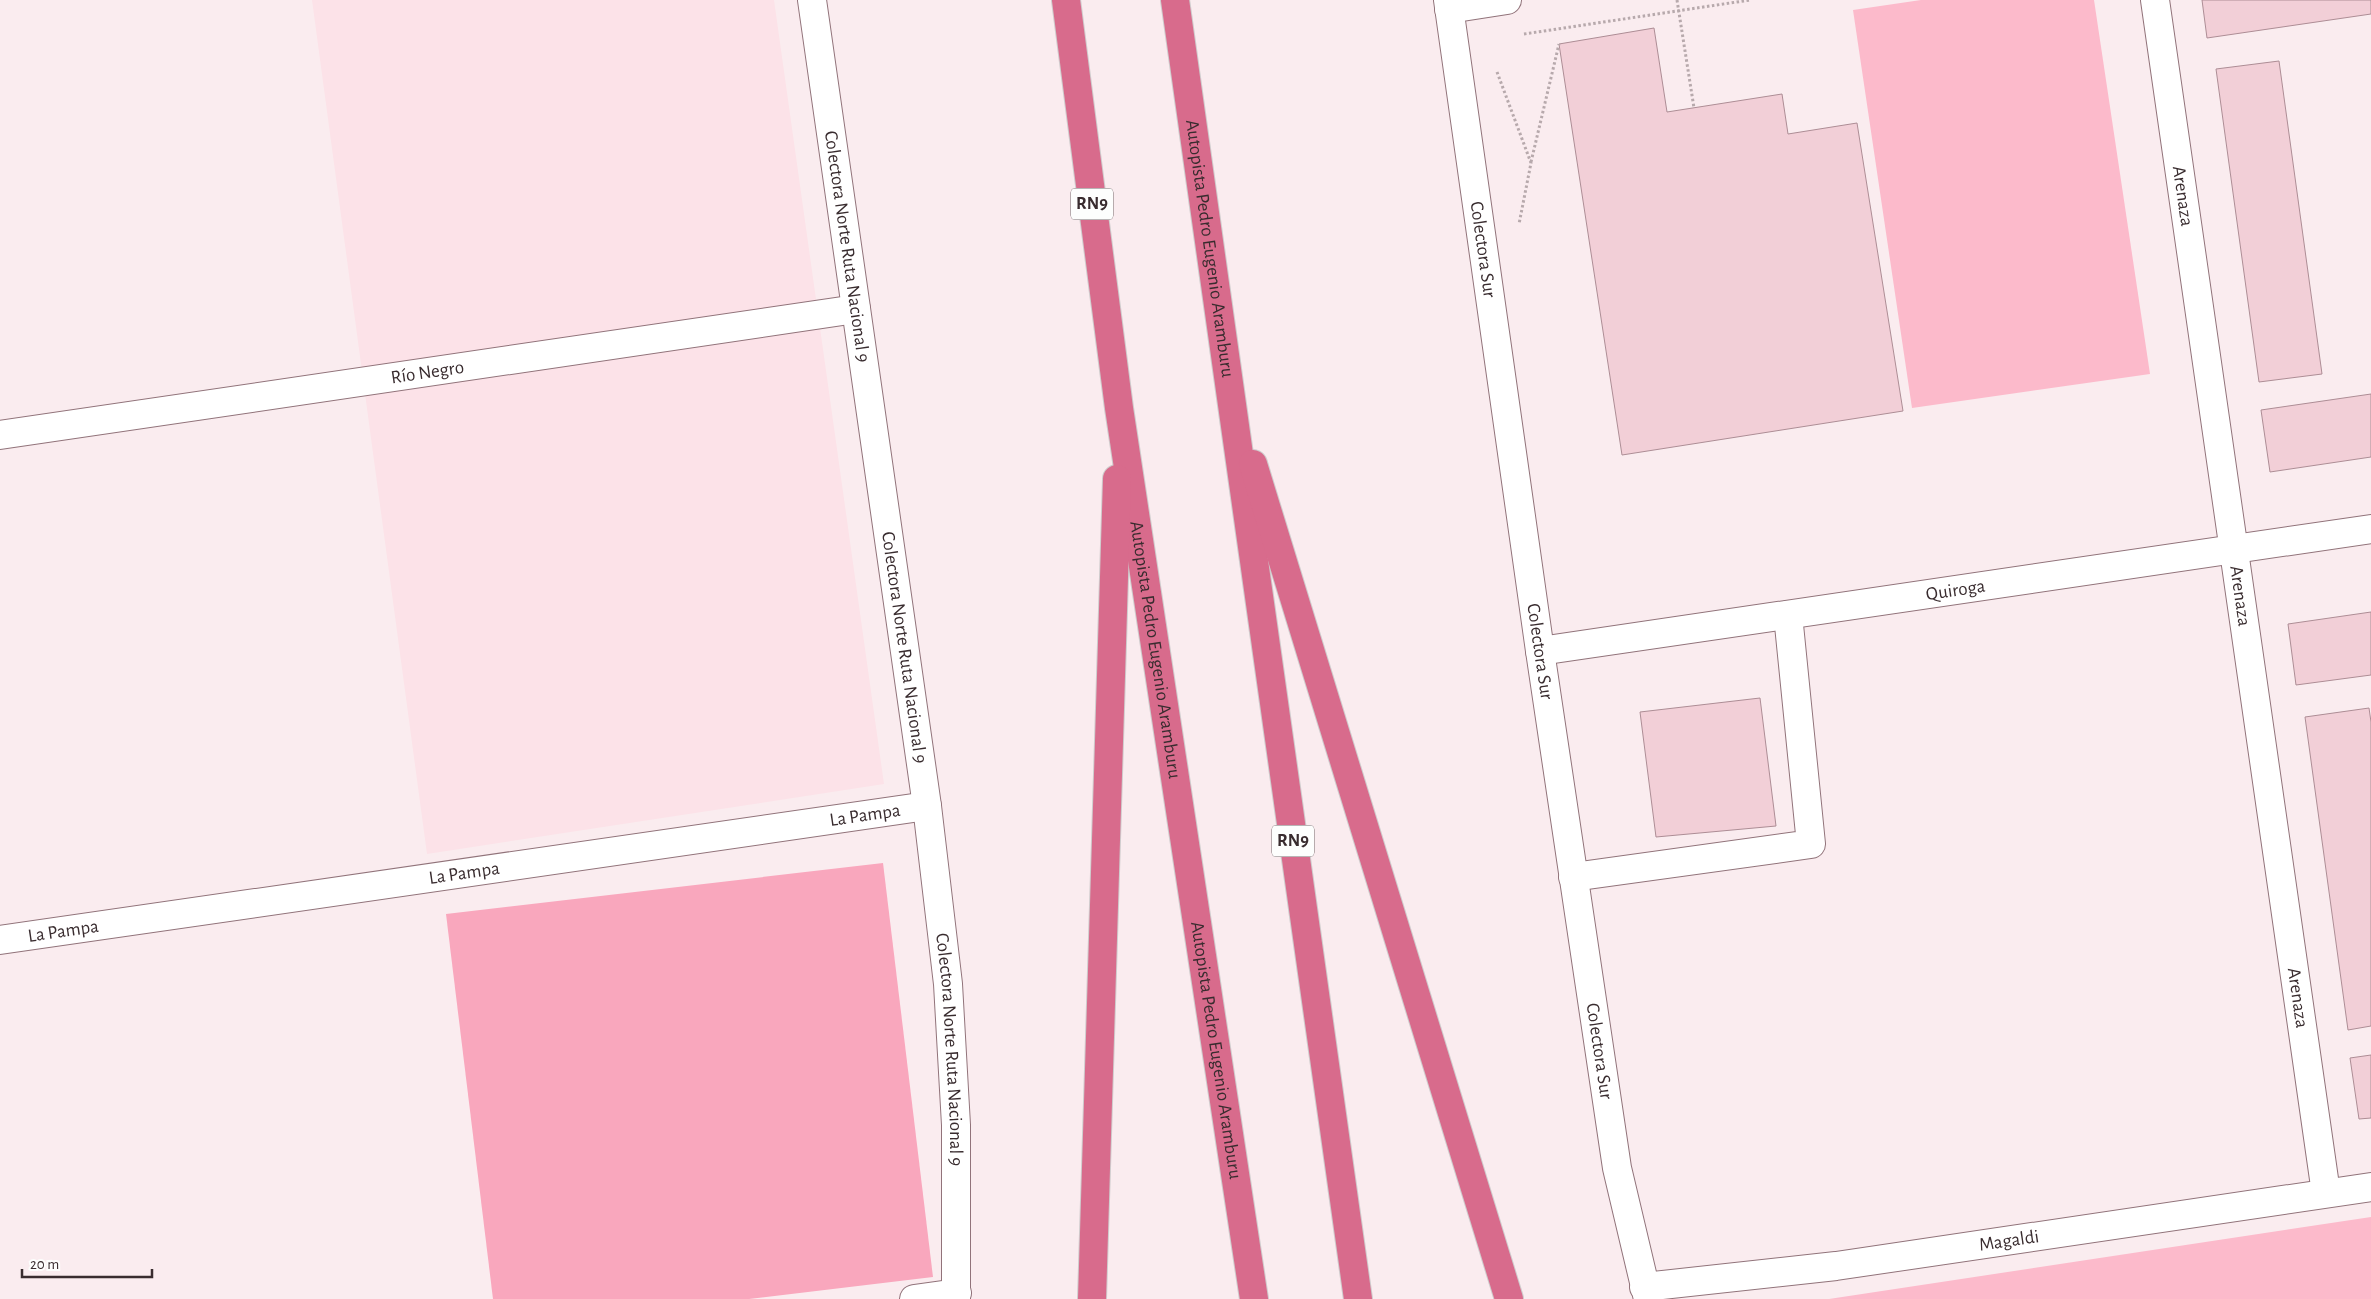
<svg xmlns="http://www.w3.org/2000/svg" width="2371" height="1299" viewBox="0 0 2371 1299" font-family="'Alegreya Sans',sans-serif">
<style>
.built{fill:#fce2e8}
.green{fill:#fcbacb}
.forest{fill:#f9a7bd}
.building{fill:#f2cfd7;stroke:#ad8d95}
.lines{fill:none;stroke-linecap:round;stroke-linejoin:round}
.minor-casing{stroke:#91737a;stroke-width:30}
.highway-casing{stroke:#cfcccd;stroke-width:30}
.path{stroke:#b7a9ac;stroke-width:3;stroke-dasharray:2.5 2.5;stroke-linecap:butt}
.minor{stroke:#fff;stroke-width:28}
.highway{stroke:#d86b8c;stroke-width:28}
.labels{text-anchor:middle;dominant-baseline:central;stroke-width:5;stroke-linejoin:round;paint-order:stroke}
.shield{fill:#fdfefd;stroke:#746b6d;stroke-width:1}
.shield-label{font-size:18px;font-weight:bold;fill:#392c2f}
.street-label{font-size:19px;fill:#392c2f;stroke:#fdfefd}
</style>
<rect width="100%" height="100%" fill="#faecef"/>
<polygon class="built" points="312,0 774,0 884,784 427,854"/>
<g class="green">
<polygon points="1921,0 2094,0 2150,374 1912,408 1853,10"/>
<polygon points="2371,1217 2371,1299 1829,1299"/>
</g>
<polygon class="forest" points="883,863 933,1277 749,1299 493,1299 446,914"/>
<g class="building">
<polygon points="2202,0 2371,0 2371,14 2207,38"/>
<polygon points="1654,28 1667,112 1782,94 1788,134 1857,123 1903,411 1622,455 1559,44"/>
<polygon points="2279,61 2322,374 2259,382 2216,69"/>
<polygon points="2371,394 2371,457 2270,472 2261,410"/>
<polygon points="2371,612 2371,675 2296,685 2288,624"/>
<polygon points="1760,698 1776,826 1656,837 1640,712"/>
<polygon points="2369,708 2371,722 2371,1026 2348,1030 2305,717"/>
<polygon points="2371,1055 2371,1118 2359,1119 2350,1058"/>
</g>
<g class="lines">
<defs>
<g id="minor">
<path id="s1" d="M812,0L927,806L948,984L956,1125V1299"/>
<path id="s2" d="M1448,0L1540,651L1617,1168L1648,1299"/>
<path id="s3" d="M2155,0L2326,1193"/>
<polyline points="1449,9 1507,0"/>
<path id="s4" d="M0,435L856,309"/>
<path id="s5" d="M1540,651L2371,529"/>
<polyline points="1573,877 1811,844 1788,615"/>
<path id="s6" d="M0,940L927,806"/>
<path id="s7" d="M1644,1287L1836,1266L2371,1187"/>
<polyline points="914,1299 957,1293"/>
</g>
<g id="highway">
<path id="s8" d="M1066,0L1119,408L1254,1299"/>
<path id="s9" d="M1175,0L1358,1299"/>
<polyline points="1253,464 1509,1299"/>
<polyline points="1092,1299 1117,479"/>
</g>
</defs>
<use href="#minor" class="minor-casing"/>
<use href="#highway" class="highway-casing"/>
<g class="path">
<polyline points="1677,0 1694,108"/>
<polyline points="1524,34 1750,0"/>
<polyline points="1497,72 1531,163 1519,224"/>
<polyline points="1531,162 1559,44"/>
</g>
<use href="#minor" class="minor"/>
<use href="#highway" class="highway"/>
</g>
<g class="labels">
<g class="shield">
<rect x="1071" y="188.5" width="42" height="31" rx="4"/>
<rect x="1272" y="825.5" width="42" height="31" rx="4"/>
</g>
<g class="shield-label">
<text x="1092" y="204">RN9</text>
<text x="1293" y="841">RN9</text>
</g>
<g class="street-label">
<text stroke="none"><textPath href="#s3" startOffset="198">Arenaza</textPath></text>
<text stroke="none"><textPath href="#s1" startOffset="249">Colectora Norte Ruta Nacional 9</textPath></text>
<text stroke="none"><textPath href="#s9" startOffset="251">Autopista Pedro Eugenio Aramburu</textPath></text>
<text stroke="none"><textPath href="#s2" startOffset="252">Colectora Sur</textPath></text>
<text stroke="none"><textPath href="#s4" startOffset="432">Río Negro</textPath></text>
<text stroke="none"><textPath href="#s5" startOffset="420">Quiroga</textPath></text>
<text stroke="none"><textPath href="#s3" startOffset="602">Arenaza</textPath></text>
<text stroke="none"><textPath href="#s1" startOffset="654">Colectora Norte Ruta Nacional 9</textPath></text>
<text stroke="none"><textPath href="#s8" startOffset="656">Autopista Pedro Eugenio Aramburu</textPath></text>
<text stroke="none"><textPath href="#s2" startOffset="658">Colectora Sur</textPath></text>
<text stroke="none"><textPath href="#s6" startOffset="874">La Pampa</textPath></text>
<text stroke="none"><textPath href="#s6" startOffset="469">La Pampa</textPath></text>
<text stroke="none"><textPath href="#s6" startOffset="64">La Pampa</textPath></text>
<text stroke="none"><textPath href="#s3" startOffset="1008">Arenaza</textPath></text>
<text stroke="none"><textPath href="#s1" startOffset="1059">Colectora Norte Ruta Nacional 9</textPath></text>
<text stroke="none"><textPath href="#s8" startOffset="1061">Autopista Pedro Eugenio Aramburu</textPath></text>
<text stroke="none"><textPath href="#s2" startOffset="1062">Colectora Sur</textPath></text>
<text stroke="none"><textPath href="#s7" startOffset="368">Magaldi</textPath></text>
</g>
</g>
<path d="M22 1269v8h130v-8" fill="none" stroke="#392c2f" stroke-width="2.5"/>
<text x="30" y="1269" font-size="15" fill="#392c2f" stroke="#fdfefd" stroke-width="4" paint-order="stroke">20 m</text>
</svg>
